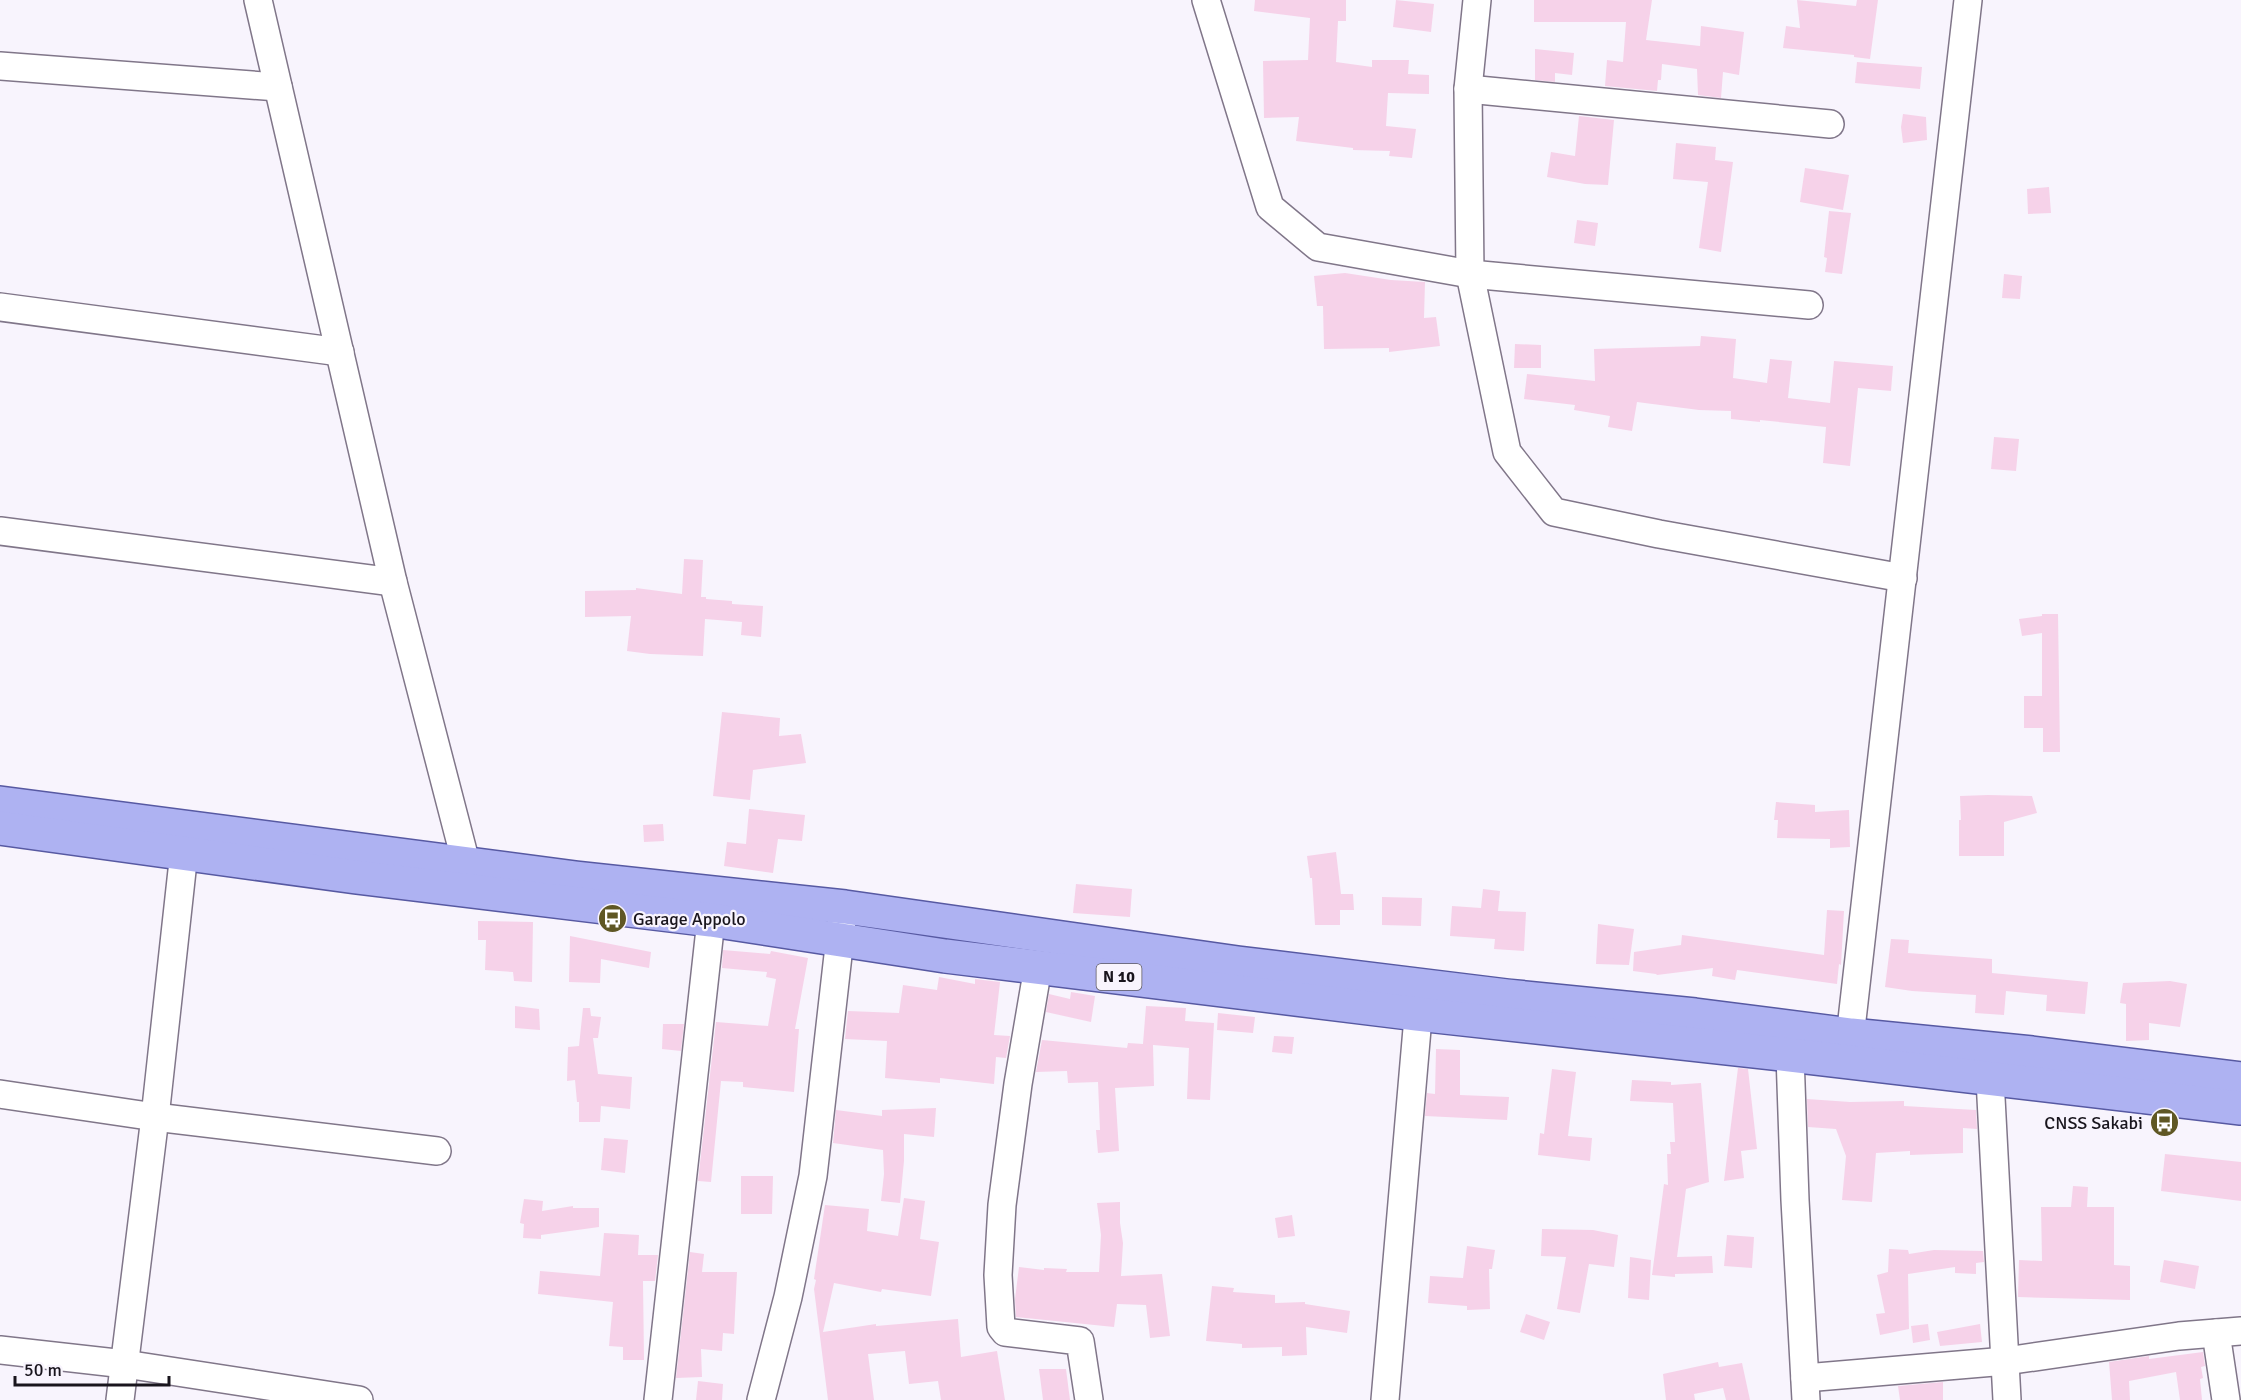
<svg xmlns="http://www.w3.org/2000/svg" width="2241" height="1400" viewBox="0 0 2241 1400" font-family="Signika,sans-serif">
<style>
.building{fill:#f6d2e9}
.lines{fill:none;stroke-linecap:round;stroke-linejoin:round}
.minor-casing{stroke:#807689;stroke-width:30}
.major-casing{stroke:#5759a2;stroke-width:36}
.minor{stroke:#fff;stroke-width:27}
.major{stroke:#aeb2f2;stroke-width:33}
.labels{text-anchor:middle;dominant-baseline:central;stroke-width:4.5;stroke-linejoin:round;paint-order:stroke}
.shield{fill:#f8f4fd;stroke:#5c5860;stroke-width:1.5}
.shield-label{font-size:16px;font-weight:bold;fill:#19151d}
.poi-label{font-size:18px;fill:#19151d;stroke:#f8f4fd;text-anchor:start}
</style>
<rect width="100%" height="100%" fill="#f8f4fd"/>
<g class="building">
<polygon points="1255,0 1346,0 1346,21 1338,21 1336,62 1372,67 1372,60 1409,60 1408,74 1429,75 1429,94 1388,93 1386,126 1416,129 1412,158 1389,156 1390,151 1353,150 1353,148 1296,141 1299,117 1264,118 1263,61 1308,60 1310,18 1254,11"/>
<polygon points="1396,0 1434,4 1431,32 1393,27"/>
<polygon points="1534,0 1652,0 1646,40 1700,46 1701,26 1744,32 1739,75 1723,72 1721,98 1698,95 1697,69 1662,64 1661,80 1658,80 1657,91 1605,86 1607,60 1623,62 1626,22 1534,22"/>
<polygon points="1797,0 1856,6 1857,0 1878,0 1870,59 1854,57 1854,55 1783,48 1786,26 1800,28"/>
<polygon points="1535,49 1574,53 1572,75 1555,73 1555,82 1535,80"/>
<polygon points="1857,62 1922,67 1920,89 1855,83"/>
<polygon points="1903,114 1926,117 1927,140 1903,143 1901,127"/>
<polygon points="1579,116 1614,120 1608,185 1585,184 1547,177 1551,152 1575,156"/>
<polygon points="1676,143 1716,147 1715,160 1733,162 1721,252 1699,248 1708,182 1673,179"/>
<polygon points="1805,168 1849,175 1843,210 1800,202"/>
<polygon points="2049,187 2051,213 2028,214 2027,189"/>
<polygon points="1829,211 1851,213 1842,274 1825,272 1827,258 1824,257"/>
<polygon points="1577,220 1598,223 1595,246 1574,243"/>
<polygon points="1345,273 1391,280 1425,282 1424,318 1436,317 1440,346 1389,352 1389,348 1324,349 1323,306 1317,306 1314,276"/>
<polygon points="2004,274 2022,276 2020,299 2002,298"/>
<polygon points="1701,336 1736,339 1733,378 1767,383 1770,359 1792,361 1788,398 1830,403 1834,361 1893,366 1891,391 1858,388 1850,466 1823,463 1826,427 1760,420 1760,422 1731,419 1731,411 1699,410 1637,402 1632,431 1608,427 1610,416 1574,410 1575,405 1524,399 1527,374 1595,381 1594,349 1700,346"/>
<polygon points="1515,344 1541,345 1541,368 1514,368"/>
<polygon points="1994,437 2019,439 2016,471 1991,469"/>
<polygon points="684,559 703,560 701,597 706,597 706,599 732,601 732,604 763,606 761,637 741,635 742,622 705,619 703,656 650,654 627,651 631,616 585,617 585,591 636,590 636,588 682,594"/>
<polygon points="2042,614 2058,614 2060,752 2043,752 2043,728 2024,728 2024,696 2042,696 2042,633 2022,636 2019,619 2042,616"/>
<polygon points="722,712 780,718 779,736 801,734 806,763 753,770 750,800 713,796"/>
<polygon points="1988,795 2032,796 2037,813 2004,822 2004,856 1959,856 1959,820 1961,820 1960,796"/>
<polygon points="1776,802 1815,805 1815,812 1849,810 1850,847 1830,848 1830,839 1777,838 1778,820 1774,820"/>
<polygon points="749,809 805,815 802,841 778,839 773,873 724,866 727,842 746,844"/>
<polygon points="663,824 664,841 644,842 643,825"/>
<polygon points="1336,852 1341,894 1353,894 1354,910 1340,910 1340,925 1315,925 1312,878 1310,878 1307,856"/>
<polygon points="1076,884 1132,889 1130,917 1073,913"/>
<polygon points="1483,889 1500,891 1498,911 1526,912 1524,951 1494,949 1495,939 1450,936 1452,906 1481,908"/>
<polygon points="1382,897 1422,898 1421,926 1382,925"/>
<polygon points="1827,910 1844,911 1841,965 1839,964 1837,984 1737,970 1735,980 1712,976 1713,968 1657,975 1656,974 1633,971 1634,952 1681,945 1682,935 1824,955"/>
<polygon points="478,921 533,922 532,982 514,981 513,972 485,970 486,940 478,940"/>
<polygon points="1598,924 1634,929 1629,965 1596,964"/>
<polygon points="570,936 651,952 649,968 601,959 600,983 569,982"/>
<polygon points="1891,939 1909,940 1908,953 1992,959 1992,973 2088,982 2085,1014 2046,1011 2047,995 2006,991 2004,1015 1975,1013 1976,995 1912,991 1885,987"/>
<polygon points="723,950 770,954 771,951 808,958 795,1029 799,1029 794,1092 743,1087 743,1082 721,1081 711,1182 698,1181 716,1022 768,1026 776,979 766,977 767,972 722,968"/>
<polygon points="939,977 975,984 975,979 1000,982 994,1035 1010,1036 1006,1058 996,1057 994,1084 940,1078 940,1083 885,1078 887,1041 845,1039 848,1011 899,1013 903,985 937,990"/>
<polygon points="2170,981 2187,984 2180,1027 2149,1023 2149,1040 2126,1041 2126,1004 2120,1003 2123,983"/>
<polygon points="1071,992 1095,996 1091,1022 1046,1012 1049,994 1070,999"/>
<polygon points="515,1006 539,1009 540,1030 515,1028"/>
<polygon points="1146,1006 1186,1008 1185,1021 1214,1023 1210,1100 1187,1099 1189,1048 1153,1045 1154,1086 1115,1088 1119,1151 1098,1153 1096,1130 1100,1130 1098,1082 1068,1083 1067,1071 1036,1072 1042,1040 1127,1048 1128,1043 1143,1044"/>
<polygon points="583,1008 590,1008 591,1016 601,1017 598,1038 593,1038 598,1074 632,1077 630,1109 601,1106 600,1122 579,1122 579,1102 577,1102 575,1080 567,1081 568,1047 579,1046"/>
<polygon points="1218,1013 1255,1017 1253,1033 1217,1030"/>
<polygon points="663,1024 684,1024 681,1051 662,1049"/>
<polygon points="1274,1036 1294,1037 1292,1054 1272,1052"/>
<polygon points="1436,1049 1460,1050 1460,1095 1509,1097 1507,1120 1425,1116 1427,1093 1435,1094"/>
<polygon points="1738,1068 1748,1069 1757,1149 1741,1151 1744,1178 1724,1181"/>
<polygon points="1552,1069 1576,1072 1568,1136 1592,1138 1590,1161 1538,1155 1540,1133 1544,1134"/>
<polygon points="1632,1080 1671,1082 1671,1085 1701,1083 1709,1182 1686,1189 1677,1257 1712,1256 1713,1273 1675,1274 1675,1277 1652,1275 1664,1184 1668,1185 1667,1154 1671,1154 1670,1142 1675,1142 1673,1103 1630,1101"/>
<polygon points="1807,1099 1850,1102 1904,1101 1904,1106 1976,1110 1977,1129 1963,1128 1963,1153 1910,1155 1910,1151 1876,1153 1872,1202 1842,1200 1846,1156 1836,1129 1808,1127"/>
<polygon points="936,1108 934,1137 904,1134 904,1161 900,1203 881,1201 884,1174 883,1150 833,1143 836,1110 882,1116 882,1110"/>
<polygon points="604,1138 628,1140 625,1173 601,1170"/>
<polygon points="2165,1154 2241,1162 2241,1201 2161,1191"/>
<polygon points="741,1176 773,1176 772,1214 741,1214"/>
<polygon points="2073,1186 2088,1187 2087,1207 2114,1207 2114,1265 2130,1266 2130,1300 2018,1297 2019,1260 2042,1261 2041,1207 2071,1207"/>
<polygon points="904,1198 925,1201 920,1239 939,1242 931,1296 882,1289 881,1292 834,1283 823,1332 876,1324 876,1326 958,1319 961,1357 997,1351 1005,1400 941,1400 938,1381 909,1384 905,1351 868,1354 874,1400 828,1400 814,1289 816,1280 814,1279 825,1205 869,1209 867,1231 898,1236"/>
<polygon points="524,1199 543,1201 542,1211 573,1206 573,1208 599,1208 599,1227 541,1235 541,1239 523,1238 524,1224 520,1223"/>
<polygon points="1120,1202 1120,1223 1123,1243 1121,1276 1162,1274 1170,1336 1150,1338 1146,1305 1117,1304 1114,1327 1016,1317 1015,1299 1019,1267 1044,1270 1044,1268 1067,1269 1066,1272 1099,1272 1101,1235 1097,1203"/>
<polygon points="1292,1215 1295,1236 1278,1238 1275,1218"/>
<polygon points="1542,1229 1593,1230 1618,1235 1614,1267 1589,1264 1580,1313 1557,1309 1566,1257 1541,1256"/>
<polygon points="604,1233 639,1235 638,1255 658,1255 655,1281 643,1281 644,1360 623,1360 623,1347 609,1346 613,1302 538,1294 540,1271 600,1276"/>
<polygon points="1727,1235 1754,1237 1752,1268 1724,1266"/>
<polygon points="1467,1246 1495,1250 1492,1269 1489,1269 1490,1309 1467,1310 1467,1306 1428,1303 1430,1276 1463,1278"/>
<polygon points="1889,1249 1908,1250 1909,1254 1934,1250 1983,1251 1984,1262 1976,1263 1976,1274 1955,1273 1955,1267 1908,1274 1909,1329 1880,1335 1876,1314 1885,1313 1877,1275 1888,1272"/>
<polygon points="690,1252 704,1254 702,1272 737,1272 734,1334 723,1333 722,1351 701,1349 702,1377 676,1378"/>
<polygon points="1630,1257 1651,1260 1649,1300 1628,1298"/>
<polygon points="2164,1260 2199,1266 2195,1289 2160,1282"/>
<polygon points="1212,1286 1234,1288 1233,1292 1275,1295 1275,1303 1305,1302 1305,1304 1350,1311 1347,1333 1306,1327 1307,1355 1282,1356 1282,1347 1242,1348 1242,1344 1206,1341"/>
<polygon points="1526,1314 1550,1322 1544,1340 1520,1332"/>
<polygon points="1928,1324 1930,1340 1913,1343 1911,1326"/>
<polygon points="1980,1324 1982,1342 1940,1346 1937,1332"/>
<polygon points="2203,1352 2205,1366 2201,1367 2203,1378 2200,1379 2202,1400 2180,1400 2176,1372 2129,1381 2130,1400 2112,1400 2109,1362 2149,1356 2149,1359"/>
<polygon points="1718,1362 1719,1367 1742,1363 1750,1400 1726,1400 1723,1388 1694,1394 1695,1400 1666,1400 1663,1374"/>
<polygon points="1039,1369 1066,1369 1070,1400 1043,1400"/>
<polygon points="698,1381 723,1384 722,1400 696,1400"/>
<polygon points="1943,1382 1943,1400 1900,1400 1898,1386"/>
</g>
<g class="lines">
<defs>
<g id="minor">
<polyline points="258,0 393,582 466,863 465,883"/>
<polyline points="1206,0 1270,207 1318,247 1470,274 1809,305"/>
<polyline points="1477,0 1468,89 1470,274 1507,452 1554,512 1659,534 1903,578"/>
<polyline points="0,66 278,87"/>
<polyline points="1468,89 1830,124"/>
<polyline points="0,307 340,352"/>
<polyline points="0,531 393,582"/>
<polyline points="1038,967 1018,1084 1002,1205 998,1275 1001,1327 1005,1332 1080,1341 1089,1400"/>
<polyline points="1790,1055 1795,1200 1806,1400"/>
<polyline points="1848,1055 1968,0"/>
<polyline points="1990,1079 2007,1400"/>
<polyline points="0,1094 155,1117 437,1151"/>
<polyline points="2216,1333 2226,1400"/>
<polyline points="0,1350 125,1364 359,1400"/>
<polyline points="1805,1378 2006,1361 2179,1336 2241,1331"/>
<polyline points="120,1400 155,1117 186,834"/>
<polyline points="658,1400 711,920"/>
<polyline points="761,1400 788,1297 813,1176 842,920"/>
<polyline points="1385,1400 1420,994"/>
</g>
<g id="major">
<polyline points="0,803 576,878 845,907 1238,963 1507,996 1695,1015 1851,1035 2032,1053 2241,1079"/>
<polyline points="0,828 356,877 711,920 945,956 1417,1014 1790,1055 2241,1108"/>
</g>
</defs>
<use href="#minor" class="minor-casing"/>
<use href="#major" class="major-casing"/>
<use href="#minor" class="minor"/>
<use href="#major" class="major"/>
</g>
<defs>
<symbol id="bus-disc" viewBox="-11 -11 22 22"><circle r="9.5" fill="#5f5724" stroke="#f8f4fd"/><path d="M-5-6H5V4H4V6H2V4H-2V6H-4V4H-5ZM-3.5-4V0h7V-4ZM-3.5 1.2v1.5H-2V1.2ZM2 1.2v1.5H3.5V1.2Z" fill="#fff"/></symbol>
</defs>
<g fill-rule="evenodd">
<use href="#bus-disc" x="596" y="902" width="33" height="33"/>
<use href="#bus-disc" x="2148" y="1106" width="33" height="33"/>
</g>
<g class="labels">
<rect class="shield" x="1096.5" y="964" width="45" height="26" rx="4.5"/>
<g class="shield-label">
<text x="1119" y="977">N 10</text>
</g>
<g class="poi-label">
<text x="633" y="919">Garage Appolo</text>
<text x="2143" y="1123" text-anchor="end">CNSS Sakabi</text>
</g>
</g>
<path d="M15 1376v9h154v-9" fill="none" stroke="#19151d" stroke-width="3"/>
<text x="24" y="1376" font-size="18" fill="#19151d" stroke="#f8f4fd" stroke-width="4.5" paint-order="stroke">50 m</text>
</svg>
